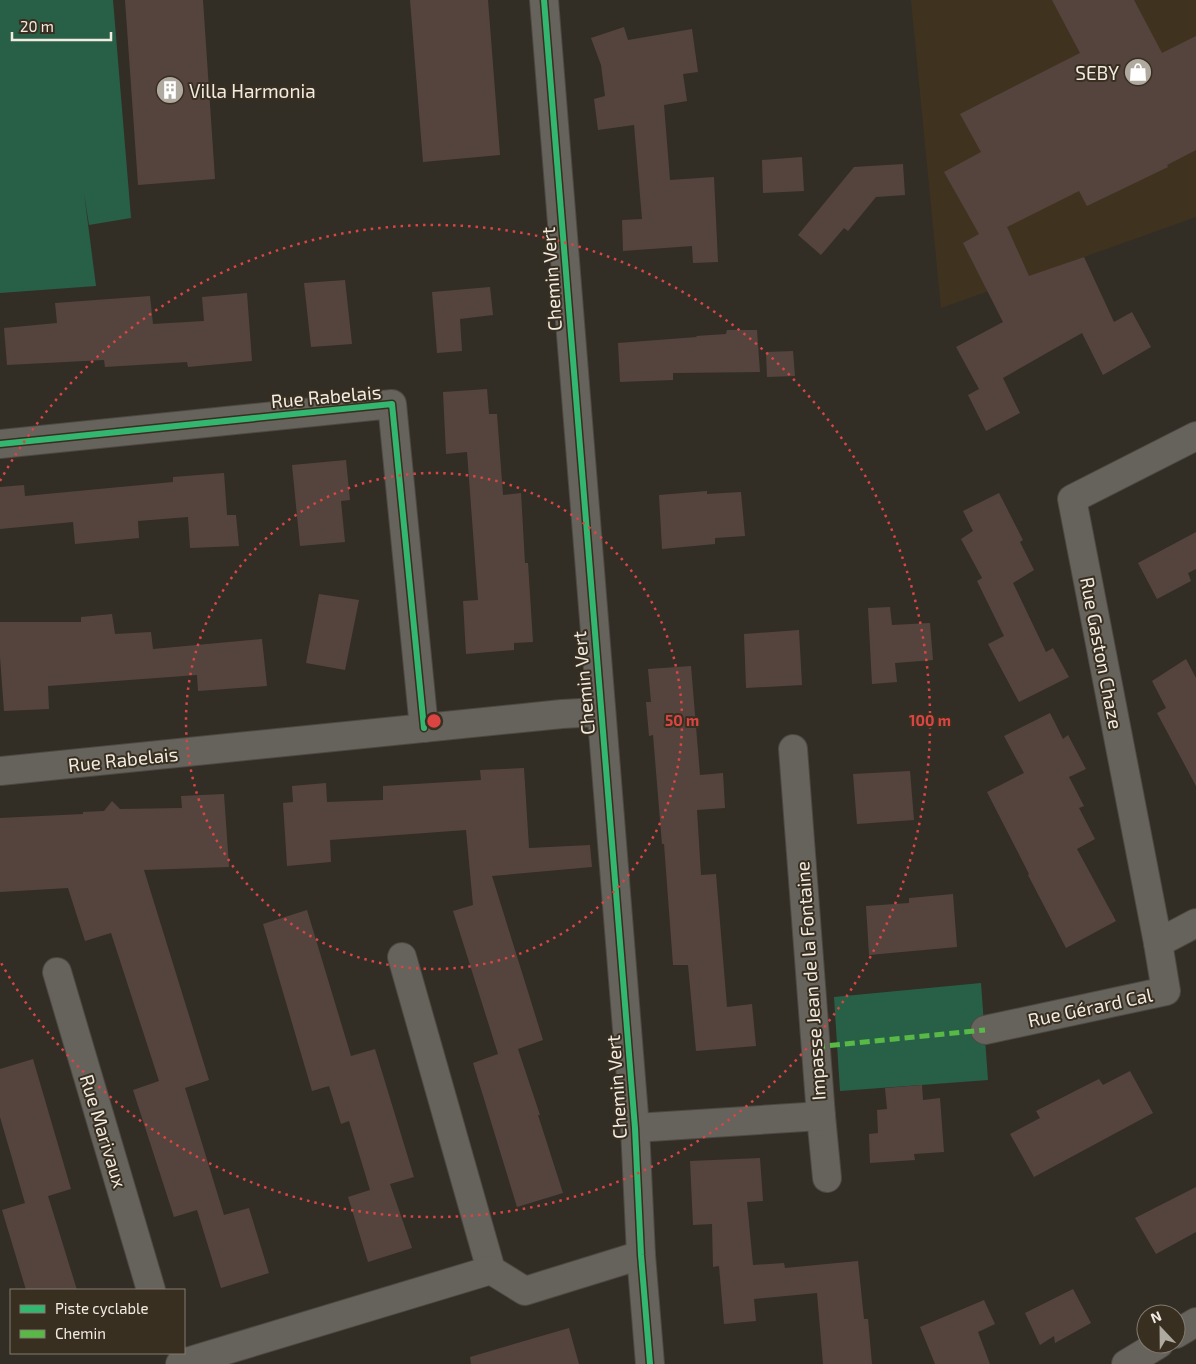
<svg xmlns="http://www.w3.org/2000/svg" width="1196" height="1364" viewBox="0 0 1196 1364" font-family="'Exo 2',sans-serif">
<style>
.built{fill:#3f3320}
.green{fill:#286047}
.building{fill:#55443d}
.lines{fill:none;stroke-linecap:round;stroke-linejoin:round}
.minor-casing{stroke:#4d4942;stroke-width:30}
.tertiary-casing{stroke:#4d4942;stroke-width:30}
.minor{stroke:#66625c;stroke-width:28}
.tertiary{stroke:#66625c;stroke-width:28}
.quiet{stroke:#58b947;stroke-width:5;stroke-dasharray:10 5;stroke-linecap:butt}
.cycleway-casing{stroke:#382f20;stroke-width:9}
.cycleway{stroke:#33b770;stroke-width:6}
.ring{fill:none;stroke:#da4544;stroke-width:2.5;stroke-dasharray:2.5 5}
.labels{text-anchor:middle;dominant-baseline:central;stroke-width:4;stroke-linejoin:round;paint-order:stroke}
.poi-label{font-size:19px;fill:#f2ebe2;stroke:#382f20;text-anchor:end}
.street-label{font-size:19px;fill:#f2ebe2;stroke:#382f20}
.centre{fill:#da4544;stroke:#382f20;stroke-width:2.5}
.ring-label{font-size:15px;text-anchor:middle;font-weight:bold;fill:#da4544;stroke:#382f20;stroke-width:4;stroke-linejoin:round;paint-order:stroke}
</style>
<rect width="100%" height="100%" fill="#322e26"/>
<polygon class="built" points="911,0 1196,0 1196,217 941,308"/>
<g class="green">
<polygon points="0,0 113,0 131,218 89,225 84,193 96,286 0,293"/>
<polygon points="981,983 988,1080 840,1091 834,997"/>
</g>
<g class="building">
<polygon points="125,0 203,0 215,179 138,185"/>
<polygon points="410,0 488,0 500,155 423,162"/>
<polygon points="1052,0 1134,0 1162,53 1196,36 1196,150 1167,165 1168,167 1087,206 1079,191 1007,227 1029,276 1084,257 1114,322 1132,312 1151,347 1103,375 1082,333 1003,378 1020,413 986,431 968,395 979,389 956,347 1003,322 963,243 979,234 944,172 981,152 960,114 1080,53"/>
<polygon points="624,27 628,40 692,29 698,72 683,74 687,101 664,105 670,180 714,177 718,262 693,263 692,246 623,251 622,220 642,219 634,125 598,130 594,99 605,96 601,65 591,38"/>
<polygon points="802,157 804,191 763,193 762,160"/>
<polygon points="903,164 905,195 876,197 848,231 844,228 821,255 798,235 854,167"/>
<polygon points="345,280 352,344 311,347 304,283"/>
<polygon points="490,287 493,315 460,319 462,351 437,353 432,292"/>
<polygon points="247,293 252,361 188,367 187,362 105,367 104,360 7,365 4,328 57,323 55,303 150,296 153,324 204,321 202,297"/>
<polygon points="727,330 757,330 760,372 673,373 673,380 620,382 618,343 697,337 696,336 726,334"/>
<polygon points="793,351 795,376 767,377 766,352"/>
<polygon points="487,389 489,414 497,414 503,495 521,493 525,563 528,563 533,642 514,643 514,650 466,654 463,601 478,600 467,452 446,454 443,392"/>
<polygon points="346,460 350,500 341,501 345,542 300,546 292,465"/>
<polygon points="224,473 227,515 236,515 239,546 190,548 188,517 138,521 139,538 75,544 73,522 0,529 0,487 24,485 25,496 173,482 173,477"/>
<polygon points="707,491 707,494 741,492 745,536 715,538 715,544 662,549 659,495"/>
<polygon points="999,493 1023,540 1020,542 1034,570 1013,583 1046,652 1053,648 1069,677 1019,702 988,644 1004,636 977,581 982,578 961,539 973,531 963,511"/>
<polygon points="1196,532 1196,569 1188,573 1191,581 1157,599 1138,563"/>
<polygon points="319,594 359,600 345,670 306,663"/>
<polygon points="890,607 892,625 930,623 933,660 895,663 897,682 872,684 868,608"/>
<polygon points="112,614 115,634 151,632 153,649 262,639 267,686 198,691 197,675 48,686 49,709 4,711 0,657 0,622 81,622 81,617"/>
<polygon points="799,630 802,685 746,688 744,634"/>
<polygon points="1186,659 1196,678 1196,786 1157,713 1166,708 1152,681"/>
<polygon points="691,666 700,775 723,773 725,808 697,810 701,875 716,874 727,1007 752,1004 756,1046 696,1051 688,965 673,965 664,844 662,844 653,735 649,736 646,702 651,702 648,669"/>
<polygon points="1050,713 1063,739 1068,735 1086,769 1069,777 1084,806 1079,808 1095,839 1077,849 1116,921 1066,948 1028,875 1029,874 987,792 1024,773 1004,736"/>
<polygon points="524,768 529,848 590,845 592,867 492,876 543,1040 518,1049 540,1115 538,1115 563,1193 517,1207 473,1063 498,1054 453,911 473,905 466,830 330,840 331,862 287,866 283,803 293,802 292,786 326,783 327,802 383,800 383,786 481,780 480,770"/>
<polygon points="910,771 914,820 857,824 853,774"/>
<polygon points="224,794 229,867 144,870 209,1080 185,1088 224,1215 249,1208 269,1273 221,1288 197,1210 174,1217 133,1090 159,1081 111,933 85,941 68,888 0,892 0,818 83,814 83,812 104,811 112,801 120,809 182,808 181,796"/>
<polygon points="953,894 957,947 869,955 866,906 909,903 909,898"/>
<polygon points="307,910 351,1056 375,1049 414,1177 390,1184 412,1248 368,1262 348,1197 370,1190 349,1121 341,1124 329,1086 312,1091 263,924"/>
<polygon points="33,1059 71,1189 48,1196 77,1290 26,1290 2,1210 25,1203 0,1117 0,1069"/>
<polygon points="1130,1071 1153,1113 1034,1177 1010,1134 1040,1118 1036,1111 1079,1089 1099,1079 1103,1085"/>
<polygon points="922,1085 923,1100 940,1098 944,1152 914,1154 915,1160 870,1163 869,1134 878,1133 877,1110 887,1109 885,1088"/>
<polygon points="760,1158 763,1201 747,1202 753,1265 784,1263 785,1268 858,1261 864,1319 868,1319 872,1364 823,1364 817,1293 754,1299 756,1321 724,1324 719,1266 713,1267 712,1224 693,1225 690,1161"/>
<polygon points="1196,1187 1196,1232 1156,1254 1135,1218"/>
<polygon points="1073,1289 1091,1323 1055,1343 1054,1336 1040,1345 1025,1313"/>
<polygon points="984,1300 995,1324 978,1332 990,1364 935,1364 920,1327"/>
<polygon points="569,1328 579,1364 471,1364 470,1357"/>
</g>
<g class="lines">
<defs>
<g id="minor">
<polyline points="544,0 635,1128 641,1255 650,1364"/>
<polyline points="0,444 392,404 424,728"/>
<polyline points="0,771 562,714 600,712"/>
<polyline points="1158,943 1072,499 1196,436"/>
<polyline points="402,957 491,1270"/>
<polyline points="57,972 151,1290"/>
<polyline points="985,1030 1166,991 1158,943 1196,923"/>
<polyline points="821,1116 827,1178"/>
<polyline points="635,1128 821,1116 793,749"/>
<polyline points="180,1364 491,1270 525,1291 641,1255"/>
</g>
<g id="tertiary">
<polyline points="1176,1334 1196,1322"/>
<polyline points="1126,1364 1159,1344"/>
</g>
</defs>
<use href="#minor" class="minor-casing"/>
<use href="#tertiary" class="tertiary-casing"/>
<use href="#minor" class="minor"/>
<use href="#tertiary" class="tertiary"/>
<polyline class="quiet" points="815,1047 985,1030"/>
<defs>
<g id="cycleway">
<polyline points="544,0 635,1128 641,1255 650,1364"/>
<polyline points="0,444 392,404 424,728"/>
</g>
</defs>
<use href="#cycleway" class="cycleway-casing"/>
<use href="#cycleway" class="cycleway"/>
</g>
<g class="ring">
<circle cx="434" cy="721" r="248"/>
<path d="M0 481A496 496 0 1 1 0 961"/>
</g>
<defs>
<symbol id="shop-disc" viewBox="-11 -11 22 22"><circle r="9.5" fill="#afa9a0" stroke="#382f20"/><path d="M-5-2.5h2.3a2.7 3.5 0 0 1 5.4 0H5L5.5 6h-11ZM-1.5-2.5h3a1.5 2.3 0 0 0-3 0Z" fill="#fff"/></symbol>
<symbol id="building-disc" viewBox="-11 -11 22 22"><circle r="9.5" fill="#afa9a0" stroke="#382f20"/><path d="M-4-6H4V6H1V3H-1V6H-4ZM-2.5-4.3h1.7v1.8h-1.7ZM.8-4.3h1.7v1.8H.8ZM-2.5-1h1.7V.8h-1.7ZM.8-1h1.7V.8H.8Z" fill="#fff"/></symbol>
</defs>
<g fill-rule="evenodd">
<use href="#shop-disc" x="1122" y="56" width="32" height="32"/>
<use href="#building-disc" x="154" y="74" width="32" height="32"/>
</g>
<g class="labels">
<g class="poi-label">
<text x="1119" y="72">SEBY</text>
<text x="189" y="90" text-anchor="start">Villa Harmonia</text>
</g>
<g class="street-label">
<text transform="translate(551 279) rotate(-94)">Chemin Vert</text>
<text transform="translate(326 396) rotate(-5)">Rue Rabelais</text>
<text transform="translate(1102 653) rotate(79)">Rue Gaston Chaze</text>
<text transform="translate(583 683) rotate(-95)">Chemin Vert</text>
<text transform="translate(123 759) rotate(-6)">Rue Rabelais</text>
<text transform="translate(810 981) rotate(-94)">Impasse Jean de la Fontaine</text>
<text transform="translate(1090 1007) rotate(-12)">Rue Gérard Cal</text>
<text transform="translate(616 1087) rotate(-94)">Chemin Vert</text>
<text transform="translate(104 1131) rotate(73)">Rue Marivaux</text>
</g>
</g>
<circle cx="434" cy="721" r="8" class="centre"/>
<g class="ring-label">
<text x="682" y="726">50 m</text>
<text x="930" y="726">100 m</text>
</g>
<rect x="10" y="1289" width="175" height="65" fill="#382f20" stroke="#827a6e"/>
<rect x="20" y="1305" width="25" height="8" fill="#33b770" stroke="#827a6e"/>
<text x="55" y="1314" font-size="15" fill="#f2ebe2">Piste cyclable</text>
<rect x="20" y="1330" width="25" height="8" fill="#58b947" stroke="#827a6e"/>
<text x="55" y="1339" font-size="15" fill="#f2ebe2">Chemin</text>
<g transform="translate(1161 1329) rotate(338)"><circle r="24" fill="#382f20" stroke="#827a6e"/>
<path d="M0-4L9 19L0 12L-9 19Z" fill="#afa9a0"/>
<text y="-8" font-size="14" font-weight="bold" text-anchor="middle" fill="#f2ebe2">N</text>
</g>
<path d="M12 32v8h99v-8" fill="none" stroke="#f2ebe2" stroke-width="2.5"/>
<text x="20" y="32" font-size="15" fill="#f2ebe2" stroke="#382f20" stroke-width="4" paint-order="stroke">20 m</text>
</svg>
